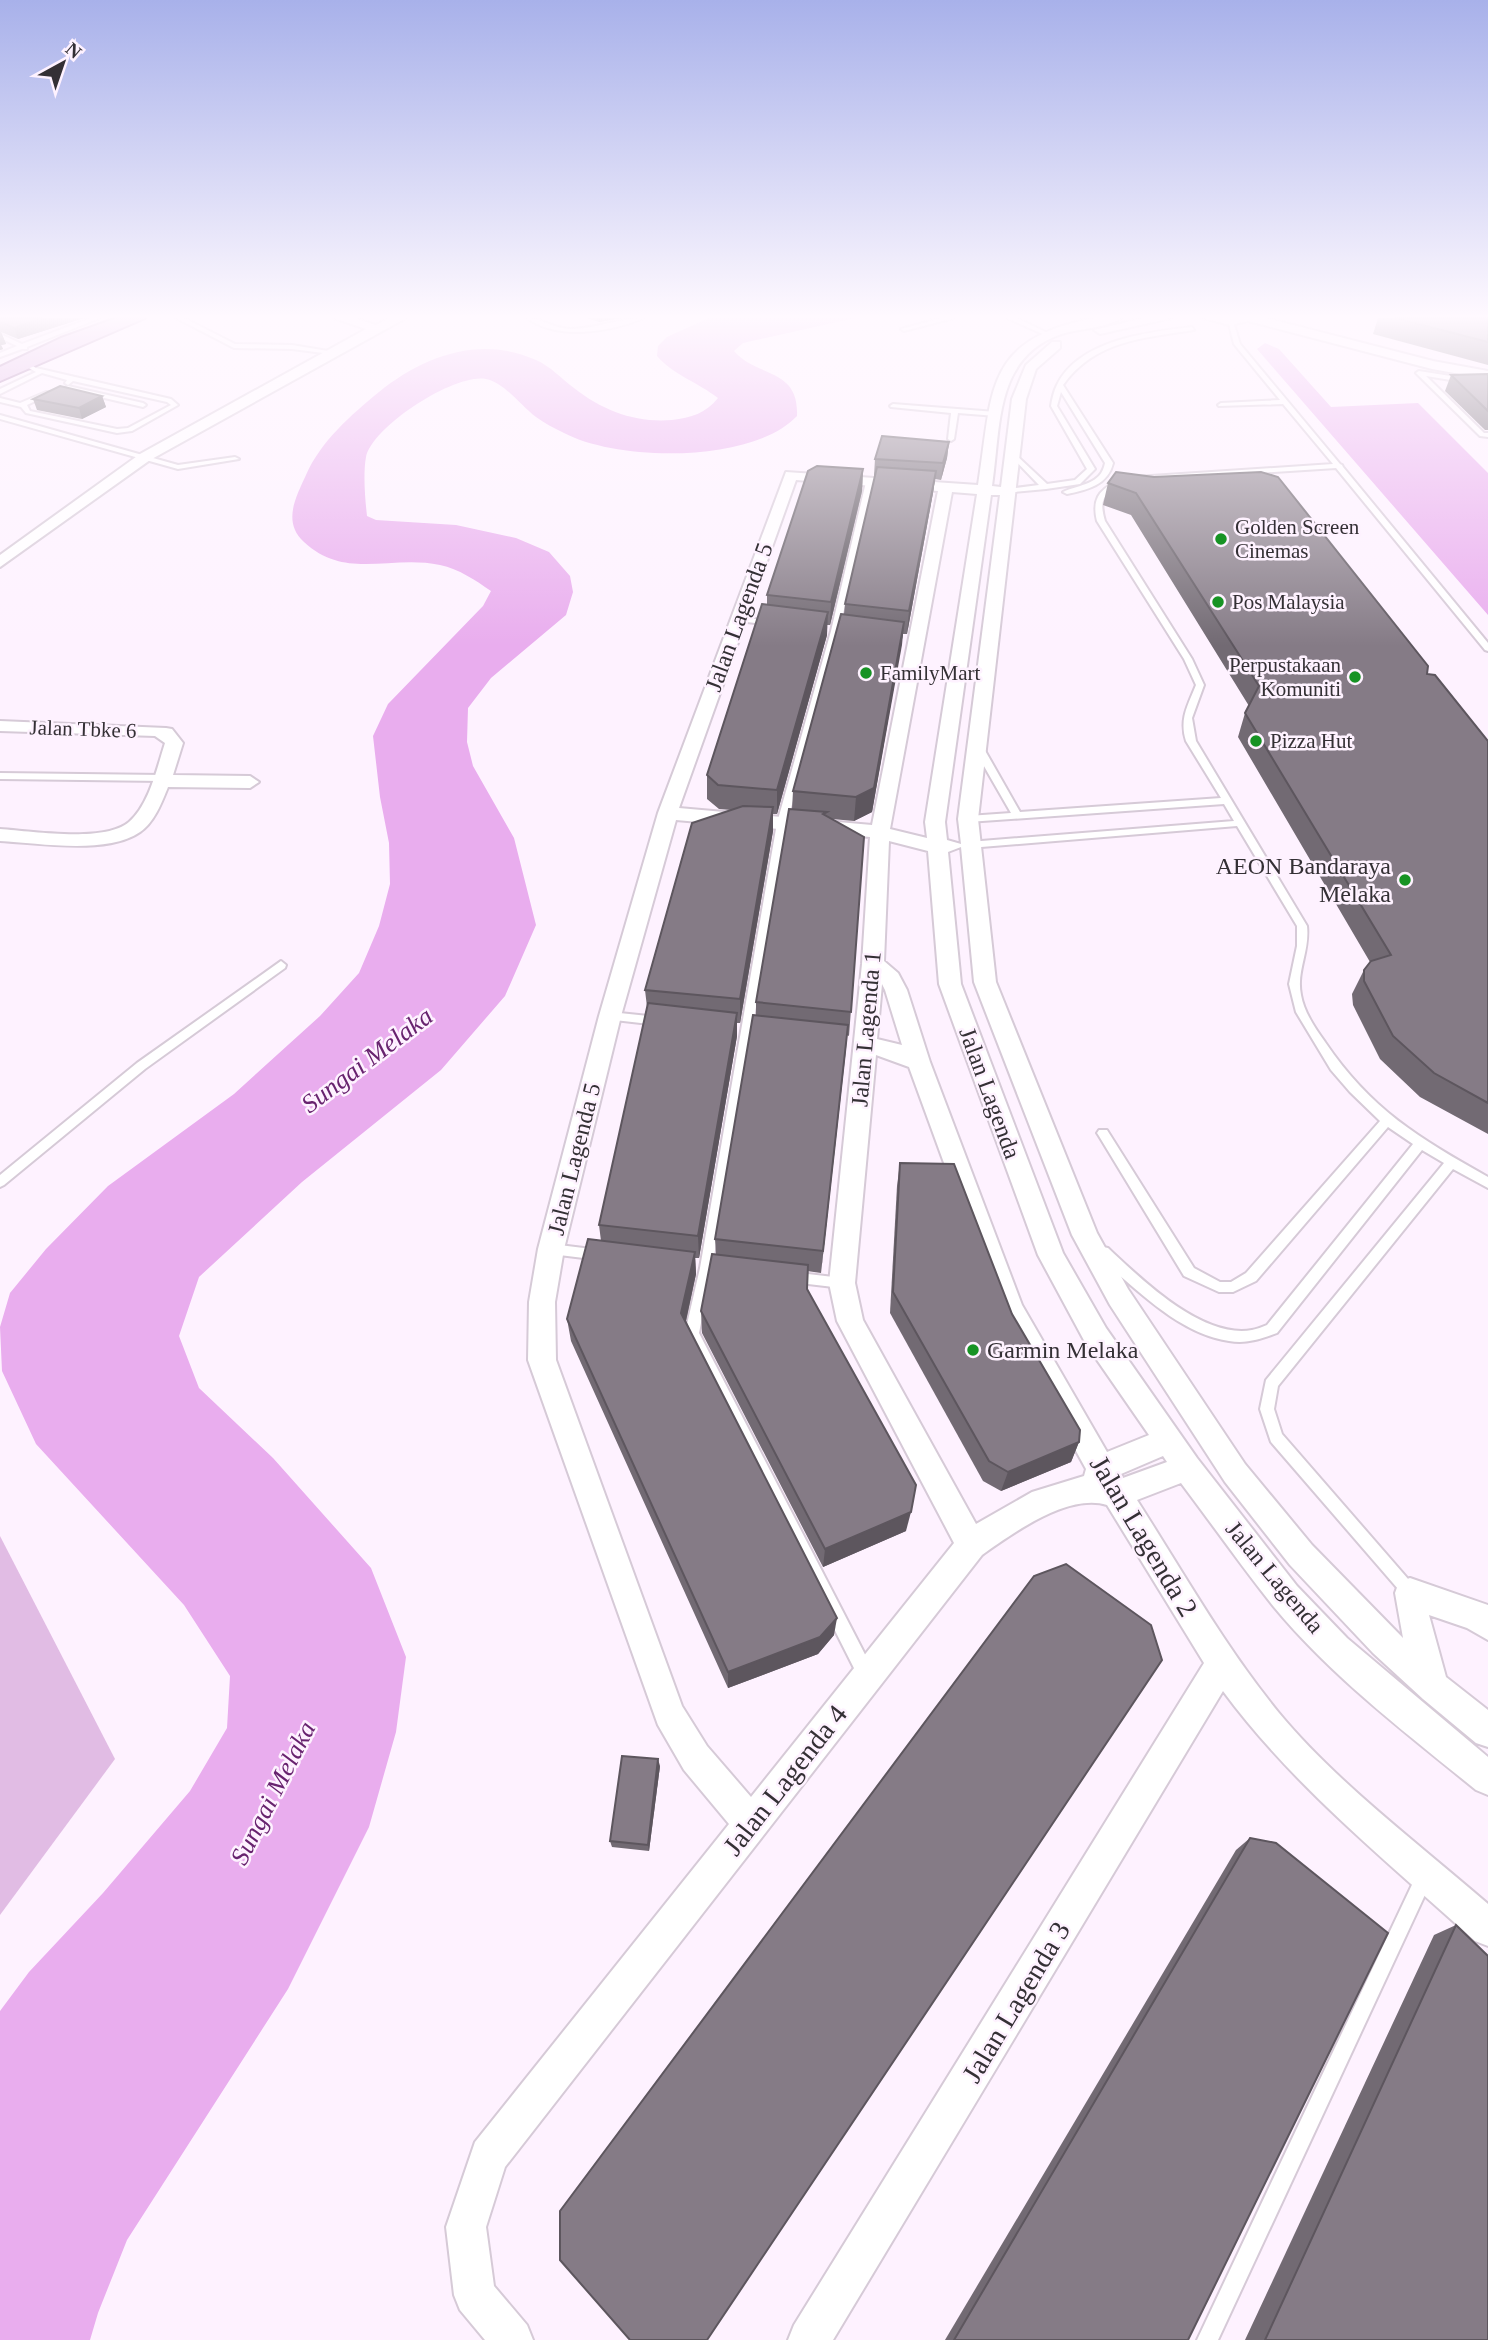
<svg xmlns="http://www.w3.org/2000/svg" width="1488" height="2340" viewBox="0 0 1488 2340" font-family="'Times New Roman',serif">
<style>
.green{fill:#e1bce4}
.water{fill:#e9adee}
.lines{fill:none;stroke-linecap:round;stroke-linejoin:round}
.service-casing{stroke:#d6cad7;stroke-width:4}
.minor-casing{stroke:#d6cad7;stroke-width:4}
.primary-casing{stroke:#8c5292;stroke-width:4}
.service{fill:#fff;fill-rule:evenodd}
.minor{fill:#fff;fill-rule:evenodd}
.primary{fill:#d6a3dc;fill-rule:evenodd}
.wall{fill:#726a73}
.shaded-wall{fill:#5d565e}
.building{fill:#857b86;stroke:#5d565e;stroke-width:2}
.poi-dot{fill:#179324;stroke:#fef2ff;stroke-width:2.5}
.labels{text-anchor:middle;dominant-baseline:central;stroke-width:5;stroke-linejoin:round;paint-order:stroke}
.far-poi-label{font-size:21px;fill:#343035;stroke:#fef2ff;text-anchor:start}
.far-street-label{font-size:21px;fill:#343035;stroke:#fef2ff}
.street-label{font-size:24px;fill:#343035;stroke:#fef2ff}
.poi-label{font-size:24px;fill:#343035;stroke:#fef2ff;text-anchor:end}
.water-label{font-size:26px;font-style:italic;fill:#68236f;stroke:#fef2ff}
.near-street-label{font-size:28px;fill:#343035;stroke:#fef2ff}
</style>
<rect width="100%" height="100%" fill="#fef2ff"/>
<polygon class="green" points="0,1536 115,1759 0,1915"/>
<g class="water">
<path d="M709,318H855L743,343L734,351C757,378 799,367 797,416C753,463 619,462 564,433C554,428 544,423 536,417C520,405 505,383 486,379C455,373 373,426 366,457C363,474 365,498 367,516L376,520L456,525L516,538L549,552L570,576L573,592L566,615L491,678L468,708L467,742L473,766L514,838L536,925L505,996L441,1070L302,1182L199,1277L179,1336L199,1388L273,1458L371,1568L406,1657L396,1732L369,1827L288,1989L127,2240L98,2313L90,2340H0V2011L29,1972L103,1893L190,1791L227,1728L230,1676L184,1605L36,1444L2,1371L0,1327L10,1293L46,1249L108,1186L234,1094L320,1016L359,973L379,926L390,884L389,843L380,797L373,736L388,704L483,606L491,591C475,580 459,569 440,565C391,554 346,581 304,542C282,522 296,497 306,475C321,441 351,415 379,392C424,356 480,335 536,360C550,366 562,379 574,388C603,411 636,423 672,420C691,418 706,413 718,398C699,383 672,374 657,356L658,346L667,337Z"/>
<polygon points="1265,343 1279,349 1331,407 1418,403 1488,473 1488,615 1257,349"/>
</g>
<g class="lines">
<defs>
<g id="service">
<polygon points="91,318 100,318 27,347 27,349 22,349 0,357 0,353 17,346 0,338 0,334 22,344"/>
<polygon points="176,318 184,318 235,344 292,345 334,352 331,354 292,349 234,348"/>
<path d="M527,318C541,318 554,329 571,329C596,329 619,318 644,318C610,332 558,341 527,318Z"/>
<polygon points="942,318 954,318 904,331 901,329"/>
<polygon points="1007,318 1016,318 1052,335 1047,336"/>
<polygon points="1228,320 1233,321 1240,344 1340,464 1342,465 1343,467 1488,643 1488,651 1485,650 1336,468 1133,481 1132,479 1136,477 1333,464 1283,404 1219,406 1218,405 1221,403 1280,400 1234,344"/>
<path d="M1192,327L1194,330C1144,338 1095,340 1063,385L1113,463C1108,485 1087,490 1067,494L1063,492C1080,484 1101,485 1105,463L1061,392L1057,406L1095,469L1080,484L1046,489L1004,493L1003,491L1007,489L1039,485L1010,455V453H1014L1047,484L1075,480L1087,469L1051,406C1052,399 1054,391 1057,385C1079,340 1148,332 1192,327Z"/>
<polygon points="30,357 33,359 33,366 36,368 171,399 178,405 132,431 117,433 26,413 21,407 0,402 0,398 20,403 46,392 50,392 50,394 27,405 30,411 117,429 128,428 171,405 167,402 73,381 68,385 65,383 67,380 42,373 0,394 0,389 36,372 27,367 27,359"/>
<polygon points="1419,371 1488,382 1488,386 1426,376 1484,433 1488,433 1488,437 1480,436 1417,374 1416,373"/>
<polygon points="68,386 143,403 146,405 143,407 66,389 66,387"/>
<polygon points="893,404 996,412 999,414 996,416 958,413 954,439 951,441 948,439 951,413 891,407 890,406"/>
<polygon points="0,415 178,465 235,457 239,459 178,469 0,419"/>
<polygon points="870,480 874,482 839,631 787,823 712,1268 699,1333 873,1670 875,1676 873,1682 867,1684 861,1682 685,1333 700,1268 777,823 831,631 866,482"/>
<path d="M1116,482L1123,484C1105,495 1098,497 1105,521L1192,659L1204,685L1192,718L1196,741L1307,926C1310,951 1296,971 1301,995C1304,1012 1315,1028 1325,1042C1371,1110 1419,1138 1488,1177V1188L1453,1169L1278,1386L1274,1409L1282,1434L1415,1587L1418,1592L1415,1597L1410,1599L1405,1597L1271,1442L1260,1409L1266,1380L1444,1163L1422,1150L1277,1333C1261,1339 1247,1344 1229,1341C1187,1335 1150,1302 1119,1275C1111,1268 1102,1261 1097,1252L1098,1248L1103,1247L1108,1248C1141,1279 1202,1339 1252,1330C1257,1329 1262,1327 1267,1325L1413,1144L1388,1127L1256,1281L1233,1292H1219L1184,1276L1099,1136L1097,1133L1099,1130H1107L1194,1268L1220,1282H1231L1246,1273L1380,1121L1350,1092L1331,1070L1296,1012L1289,984L1297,946V926L1237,826L969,848L964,845L969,842L1234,821L1224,804L968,822L963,819L968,816L1011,813L973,747L978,744L983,747L1020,812L1221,798L1186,741C1179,719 1188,705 1196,685L1184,659L1097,521C1092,501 1098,490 1116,482Z"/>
<polygon points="735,617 773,621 777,623 773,625 738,621 735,621"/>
<polygon points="0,773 163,775 168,778 163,781 0,779"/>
<polygon points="281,961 286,965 285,968 145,1069 4,1185 0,1187 0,1175 137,1063"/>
<polygon points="610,1012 658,1017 664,1021 658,1025 606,1019 604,1016"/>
<polygon points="551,1244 600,1250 605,1251 606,1255 605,1259 600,1260 551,1254 546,1253 545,1249 546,1245"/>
<polygon points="791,1272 842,1278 847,1279 849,1283 847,1287 842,1288 791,1282 786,1281 784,1277 786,1273"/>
<polygon points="1424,1869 1430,1872 1433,1878 1430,1884 1218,2340 1197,2340 1418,1872"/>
</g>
<g id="minor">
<polygon points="334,318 354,318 376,325 390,318 406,318 150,460 0,567 0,555 140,454 366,329"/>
<path d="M1094,318H1121C1106,329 1077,328 1059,335C994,359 1001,427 992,486L1001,487L1012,399L1026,365L1052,342H1060V348L1036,369L1026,399L978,819L996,982L1097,1233L1128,1289L1245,1464L1312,1545L1403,1638L1395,1593L1399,1582L1410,1578L1488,1605V1640L1467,1628L1429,1615L1446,1677L1488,1710V1747L1476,1743L1423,1699L1373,1653L1290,1565L1225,1482L1110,1305L1072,1235L974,982L961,847L948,852L961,984L1063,1253L1106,1328L1197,1458L1297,1586L1347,1638L1488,1757V1795L1476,1790C1406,1733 1332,1677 1274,1607C1242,1567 1212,1524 1181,1483L1137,1500C1183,1572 1225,1647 1279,1713C1336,1782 1420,1845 1488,1904V1946L1475,1941C1387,1861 1294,1787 1223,1691L833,2340H788L794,2325L1204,1663L1107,1505C1068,1493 1013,1533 982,1555L505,2167L486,2227L494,2286L527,2325L533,2340H485L460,2310L454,2295L446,2227L475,2142L729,1824L684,1770L658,1725L528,1360L529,1302L538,1249L599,1016L658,813L786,472L978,485C993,390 983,340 1094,318ZM796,480L938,491L872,825L679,808ZM952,492L977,494L925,822L927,838L890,829ZM991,495H1000L958,819L961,844L947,840L945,822ZM676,820L870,837L862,964L829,1283L837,1321L954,1543L751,1797L707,1746L682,1706L556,1360L555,1302L564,1249L621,1016ZM889,841L928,851L939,984L1038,1255L1086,1344L1149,1435L1107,1452L1022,1305L930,1062L907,990L898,973L884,961ZM882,984L885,990L902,1045L877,1039ZM876,1055L909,1067L997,1308L1086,1469L1084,1476L1032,1492L976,1524L863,1320L855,1283ZM1163,1456L1167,1462L1123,1478L1121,1474Z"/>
<polygon points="1144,318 1171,318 1100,334 1094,330"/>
<polygon points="1203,318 1266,318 1433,361 1488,371 1488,379 1432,369 1248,321 1230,325"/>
<path d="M0,721L166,728L172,729L183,743L173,775L250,776L259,782L250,788L168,787C162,802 154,823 140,832C107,855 38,843 0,841V829C31,831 104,843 129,822C149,805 157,768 165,743L155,736L0,731Z"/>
</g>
<polygon id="primary" points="117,318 145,318 0,381 0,367 61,338"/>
</defs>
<use href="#service" class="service-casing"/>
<use href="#minor" class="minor-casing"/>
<use href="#primary" class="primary-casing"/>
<use href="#service" class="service"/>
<use href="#minor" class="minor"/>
<use href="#primary" class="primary"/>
</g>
<g class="wall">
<polygon points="0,318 84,318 18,339 1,332 6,344 1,345 3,349 0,350"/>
<polygon points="586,318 620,318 599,322"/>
<polygon points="1378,318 1488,318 1488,365 1373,334"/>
<polygon points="1488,374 1488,430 1485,430 1445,391 1451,375"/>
<polygon points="102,396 106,407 82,419 37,410 33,399"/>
<polygon points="949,442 947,458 941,480 935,479 933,493 907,634 903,634 872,812 854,821 832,819 864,837 849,1036 847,1035 821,1273 807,1271 807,1289 906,1531 823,1567 702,1333 701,1311 716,1254 715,1239 756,1016 756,1002 792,809 793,791 844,614 845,604 875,475 874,475 875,459"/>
<polygon points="863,469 862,491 830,625 827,625 827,635 777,814 773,814 773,831 740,1023 737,1023 737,1036 699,1258 695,1258 696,1274 686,1321 834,1635 818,1654 728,1688 571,1341 567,1319 601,1241 599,1225 647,1007 645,990 731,810 719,809 707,799 707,775 767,604 767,595"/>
<polygon points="1116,472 1427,674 1488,741 1488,1134 1420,1097 1380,1059 1353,1005 1352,994 1364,970 1370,962 1238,737 1245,713 1249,706 1131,515 1103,505 1108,483"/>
<polygon points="900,1163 1012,1314 1079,1442 1071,1462 1001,1491 983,1481 890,1313 897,1186"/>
<polygon points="660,1766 649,1851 612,1847 610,1841"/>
<polygon points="1250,1838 1188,2340 945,2340 1236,1850"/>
<polygon points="1456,1925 1488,2340 1245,2340 1434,1935"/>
</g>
<g class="shaded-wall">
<polygon points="43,318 84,318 18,339 14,328"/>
<polygon points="599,318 620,318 599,322"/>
<polygon points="0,332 1,332 6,344 1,345 3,349 0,350"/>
<polygon points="102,396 106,407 82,419 79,408"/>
<polygon points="949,442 947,458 941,480 943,463"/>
<polygon points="863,469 862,491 830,625 831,602"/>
<polygon points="936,471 933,493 907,634 909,611"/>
<polygon points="828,612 827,635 777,814 777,790"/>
<polygon points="904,622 902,645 872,812 854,821 856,797"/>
<polygon points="773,807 773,831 740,1023 740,999"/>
<polygon points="737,1013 737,1036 699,1258 698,1236"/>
<polygon points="848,1025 846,1049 821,1273 823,1251"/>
<polygon points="695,1252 696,1274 683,1334 681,1313"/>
<polygon points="1079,1442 1071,1462 1001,1491 1008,1472"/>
<polygon points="911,1512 906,1531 823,1567 825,1549"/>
<polygon points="837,1618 834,1635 818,1654 728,1688 728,1672"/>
<polygon points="658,1759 660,1766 649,1851 648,1845"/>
</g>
<g class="building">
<polygon points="0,318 43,318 14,328 0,322"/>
<polygon points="1395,318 1488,318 1488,342"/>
<polygon points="1488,374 1488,411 1451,375"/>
<polygon points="60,386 102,396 79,408 33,399"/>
<polygon points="882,436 949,442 943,463 875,459"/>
<polygon points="817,466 863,469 831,602 767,595 808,471"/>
<polygon points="877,467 936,471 909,611 845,604"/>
<polygon points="1116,472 1154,477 1261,472 1278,477 1428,666 1427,674 1435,675 1488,741 1488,1103 1434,1073 1393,1036 1364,981 1364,970 1371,961 1391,955 1245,713 1259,686 1136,493 1108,483"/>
<polygon points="762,604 828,612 777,790 718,785 707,775"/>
<polygon points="841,614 904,622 874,788 856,797 793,791"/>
<polygon points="743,806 773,807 740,999 645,990 692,823"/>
<polygon points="789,809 827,812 823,814 864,837 851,1012 756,1002"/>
<polygon points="648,1003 737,1013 698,1236 599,1225"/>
<polygon points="753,1015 848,1025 823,1251 715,1239"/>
<polygon points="900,1163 954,1164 1012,1314 1080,1430 1079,1442 1008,1472 989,1461 893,1292"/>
<polygon points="588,1239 695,1252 681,1313 837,1618 820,1637 728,1672 567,1319"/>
<polygon points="712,1254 808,1265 807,1289 916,1485 911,1512 825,1549 701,1311"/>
<polygon points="1066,1564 1151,1625 1162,1660 707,2340 630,2340 560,2260 560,2211 1034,1576"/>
<polygon points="622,1756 658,1759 648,1845 610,1841"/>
<polygon points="1250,1838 1276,1843 1388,1933 1188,2340 954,2340"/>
<polygon points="1456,1925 1488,1956 1488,2340 1265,2340"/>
</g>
<linearGradient id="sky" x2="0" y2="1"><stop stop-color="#a8b1ea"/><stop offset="0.49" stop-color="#fff9ff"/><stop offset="1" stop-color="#fff9ff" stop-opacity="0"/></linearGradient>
<rect width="1488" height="646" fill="url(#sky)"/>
<g class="poi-dot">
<circle cx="1221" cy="539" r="7"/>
<circle cx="1218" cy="602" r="7"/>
<circle cx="866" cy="673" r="7"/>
<circle cx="1355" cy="677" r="7"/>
<circle cx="1256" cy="741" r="7"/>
<circle cx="1405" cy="880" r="7"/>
<circle cx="973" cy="1350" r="7"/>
</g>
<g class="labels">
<g class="far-poi-label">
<text x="1235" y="527">Golden Screen<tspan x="1235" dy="24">Cinemas</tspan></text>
<text x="1232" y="602">Pos Malaysia</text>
<text x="1341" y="665" text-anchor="end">Perpustakaan<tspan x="1341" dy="24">Komuniti</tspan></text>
<text x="880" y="673">FamilyMart</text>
<text x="1270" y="741">Pizza Hut</text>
</g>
<g class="far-street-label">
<text transform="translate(83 729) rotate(2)">Jalan Tbke 6</text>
</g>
<g class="street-label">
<text transform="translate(739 617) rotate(-70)">Jalan Lagenda 5</text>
<text transform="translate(866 1029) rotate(-85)">Jalan Lagenda 1</text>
<text transform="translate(990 1093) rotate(70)">Jalan Lagenda</text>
<text transform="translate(574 1159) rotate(-76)">Jalan Lagenda 5</text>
<text transform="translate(1275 1577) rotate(50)">Jalan Lagenda</text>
</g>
<g class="poi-label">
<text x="1391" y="866">AEON Bandaraya<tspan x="1391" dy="28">Melaka</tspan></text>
<text x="987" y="1350" text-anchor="start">Garmin Melaka</text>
</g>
<g class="water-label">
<text transform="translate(367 1060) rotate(-37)">Sungai Melaka</text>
<text transform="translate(273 1793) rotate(-63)">Sungai Melaka</text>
</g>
<g class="near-street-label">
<text transform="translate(1144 1536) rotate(59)">Jalan Lagenda 2</text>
<text transform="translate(785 1780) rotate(-52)">Jalan Lagenda 4</text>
<text transform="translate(1016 2002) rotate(-59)">Jalan Lagenda 3</text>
</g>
</g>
<g transform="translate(63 63) rotate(40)" stroke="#fef2ff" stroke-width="5" paint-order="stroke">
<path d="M0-5L12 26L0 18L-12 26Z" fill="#343035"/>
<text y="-10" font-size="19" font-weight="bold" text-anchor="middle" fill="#343035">N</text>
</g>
</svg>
